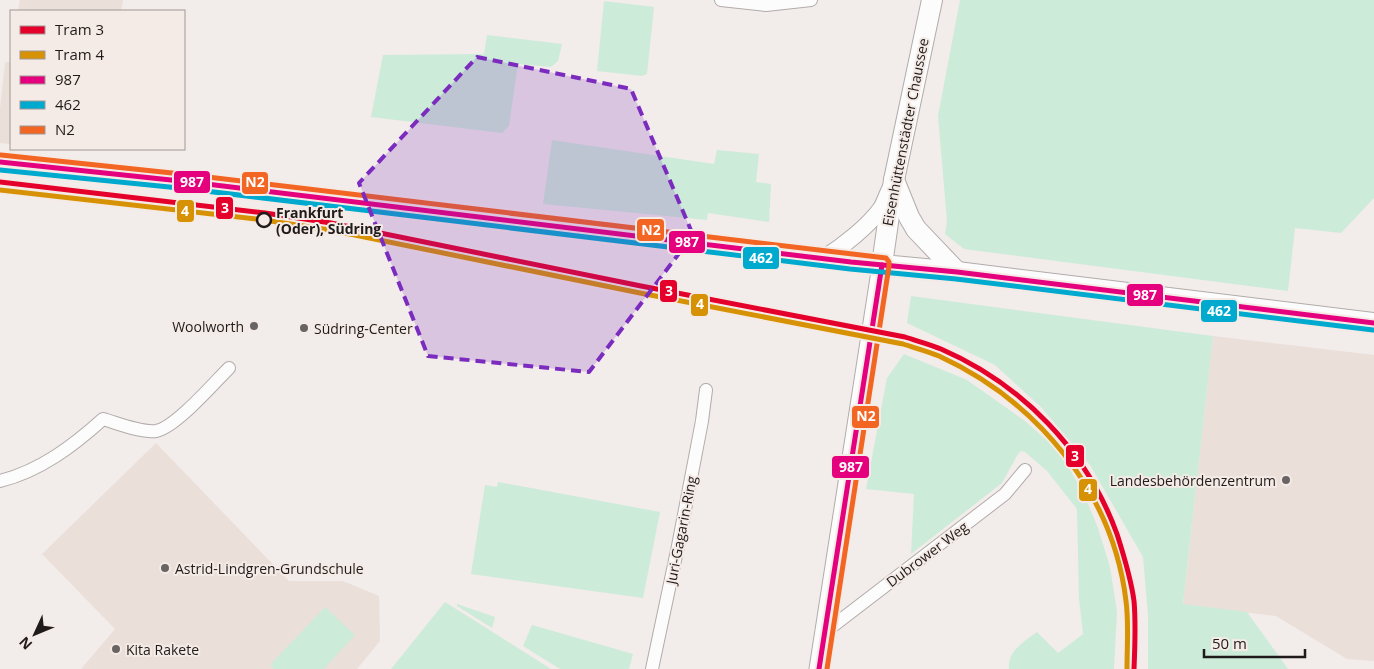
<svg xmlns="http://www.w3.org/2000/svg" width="1374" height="669" viewBox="0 0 1374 669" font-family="'Open Sans',sans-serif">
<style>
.built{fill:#ebdfd9}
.green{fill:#cdebd9}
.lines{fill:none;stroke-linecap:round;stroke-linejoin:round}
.minor-casing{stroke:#b1acaa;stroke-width:14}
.tertiary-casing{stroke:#b1acaa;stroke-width:18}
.secondary-casing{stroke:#b1acaa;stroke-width:21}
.primary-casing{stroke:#b1acaa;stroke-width:22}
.minor{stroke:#fdfcfc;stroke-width:12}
.tertiary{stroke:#fdfcfc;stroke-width:16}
.secondary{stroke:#fdfcfc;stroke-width:19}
.primary{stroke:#fdfcfc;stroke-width:20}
.bus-1-casing{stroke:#f5ebe6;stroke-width:9}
.bus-2-casing{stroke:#f5ebe6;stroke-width:9}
.bus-3-casing{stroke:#f5ebe6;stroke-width:9}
.bus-1{stroke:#e5007d;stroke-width:5}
.bus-2{stroke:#00a9ce;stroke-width:5}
.bus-3{stroke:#f26522;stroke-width:5}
.tram-1-casing{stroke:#f5ebe6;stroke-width:9}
.tram-2-casing{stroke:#f5ebe6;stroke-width:9}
.tram-1{stroke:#e4002b;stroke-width:5}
.tram-2{stroke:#d79104;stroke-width:5}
.marked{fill:#7b2cbf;fill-opacity:0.2;stroke:#7b2cbf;stroke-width:4;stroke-dasharray:10 6;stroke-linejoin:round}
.stop-dot{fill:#f5ebe6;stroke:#1f1b1a;stroke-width:2.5}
.poi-dot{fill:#696463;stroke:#f5ebe6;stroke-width:2}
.labels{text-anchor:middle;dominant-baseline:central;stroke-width:4;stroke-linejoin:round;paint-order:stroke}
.street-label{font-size:14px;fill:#1f1b1a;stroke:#f5ebe6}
.stop-label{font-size:14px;font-weight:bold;fill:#1f1b1a;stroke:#f5ebe6;text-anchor:start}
.poi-label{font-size:14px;fill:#1f1b1a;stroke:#f5ebe6;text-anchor:start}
.line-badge{stroke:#f5ebe6;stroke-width:2}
.badge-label{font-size:14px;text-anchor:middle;font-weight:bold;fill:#fff}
</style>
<rect width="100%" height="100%" fill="#f2ecea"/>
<g class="built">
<polygon points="20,0 123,0 121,11 18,11"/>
<polygon points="5,62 11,62 11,144 0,143 0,109"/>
<polygon points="1213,336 1374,355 1374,661 1347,659 1276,616 1183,605"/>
<polygon points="156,443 289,581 343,581 379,596 380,641 357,669 81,669 115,629 42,554"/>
</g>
<g class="green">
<polygon points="960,0 1374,0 1374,198 1341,233 1295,228 1288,291 964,249 945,234 947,221 938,116"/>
<polygon points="604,1 654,7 647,74 642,76 597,71"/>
<polygon points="487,35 562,44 558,61 551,67 518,64 509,126 502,133 371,117 383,55 484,54"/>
<polygon points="552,140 714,164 717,150 759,154 756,182 771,184 769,222 708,213 707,220 543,204"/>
<polygon points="911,296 1213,336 1183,604 1247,612 1288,669 1148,669 1148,615 1143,557 1090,465 1041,407 995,365 907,323"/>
<path d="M904,354L967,380L1025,421L1059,451L1084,494L1098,528L1110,567L1117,612L1114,669H1009C1007,651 1025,641 1037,632L1058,653L1083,634L1079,599L1077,509L1047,471L1025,452L1021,451L1018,454L1002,483L911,554L914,494L866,489L887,378Z"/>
<polygon points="498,482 660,512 643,598 471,574 485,485 497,487"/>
<polygon points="445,602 551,669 391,669"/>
<polygon points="457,604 495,617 492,628 457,606"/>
<polygon points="325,607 355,635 324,669 274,669 270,665"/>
<polygon points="532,625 633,654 629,669 560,669 523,646"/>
</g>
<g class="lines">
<defs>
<g id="minor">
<polyline points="721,0 766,5 811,0"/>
<path d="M0,481C40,471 73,446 103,419C117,423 141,433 156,431C175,428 214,383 229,368"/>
<polyline points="825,632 1005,494 1025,470"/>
<polyline points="652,669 678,546 702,421 706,390"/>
</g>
<g id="tertiary">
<polyline points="0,162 190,182 882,265"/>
<path d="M824,258C843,246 869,226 882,207C885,201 887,195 890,189"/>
</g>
<polyline id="secondary" points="819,669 882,265"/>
<g id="primary">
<polyline points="932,0 894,180 882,265 957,272 1374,323"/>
<polyline points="894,180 909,217 916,229 957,272"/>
</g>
</defs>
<use href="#minor" class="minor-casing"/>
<use href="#tertiary" class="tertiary-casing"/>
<use href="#secondary" class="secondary-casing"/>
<use href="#primary" class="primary-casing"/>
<use href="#minor" class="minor"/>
<use href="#tertiary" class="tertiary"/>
<use href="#secondary" class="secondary"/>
<use href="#primary" class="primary"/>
<defs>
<g id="bus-1">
<polyline points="0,162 190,182 851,262 957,272 1374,323"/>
<polyline points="819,669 882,265"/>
</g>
<polyline id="bus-2" points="0,170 189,189 850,269 956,279 1373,330"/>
<polyline id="bus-3" points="1,155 191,175 886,258 889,262 889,266 827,669"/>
</defs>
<use href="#bus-1" class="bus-1-casing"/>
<use href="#bus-2" class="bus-2-casing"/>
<use href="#bus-3" class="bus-3-casing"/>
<use href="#bus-1" class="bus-1"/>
<use href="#bus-2" class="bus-2"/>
<use href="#bus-3" class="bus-3"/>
<defs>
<path id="tram-1" d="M0,182L265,213L331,223L641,286L905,337C917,341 929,344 941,349C1022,384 1087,451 1117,534C1124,556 1131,578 1134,601C1136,623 1135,646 1134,669"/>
<path id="tram-2" d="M0,190L264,220L330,230L640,293L903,344C915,348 927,351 939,356C1037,401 1113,492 1126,601C1129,623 1127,646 1127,669"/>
</defs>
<use href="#tram-1" class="tram-1-casing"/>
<use href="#tram-2" class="tram-2-casing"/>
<use href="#tram-1" class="tram-1"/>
<use href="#tram-2" class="tram-2"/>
</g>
<path class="marked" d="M477,57L631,89L693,235L589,372L428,356L359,183Z"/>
<circle class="stop-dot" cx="264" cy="220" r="7"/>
<g class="poi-dot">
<circle cx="254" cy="326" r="5"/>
<circle cx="304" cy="328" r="5"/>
<circle cx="1286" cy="480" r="5"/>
<circle cx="165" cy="568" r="5"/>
<circle cx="116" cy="649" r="5"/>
</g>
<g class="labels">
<g class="street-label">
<text transform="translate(905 132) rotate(-79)">Eisenhüttenstädter Chaussee</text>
<text transform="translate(681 530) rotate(-79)">Juri-Gagarin-Ring</text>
<text transform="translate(927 554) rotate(-37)">Dubrower Weg</text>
</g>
<g class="stop-label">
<text x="276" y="212">Frankfurt<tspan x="276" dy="16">(Oder), Südring</tspan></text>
</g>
<g class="poi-label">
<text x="244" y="326" text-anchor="end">Woolworth</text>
<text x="314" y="328">Südring-Center</text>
<text x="1276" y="480" text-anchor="end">Landesbehördenzentrum</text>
<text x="175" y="568">Astrid-Lindgren-Grundschule</text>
<text x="126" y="649">Kita Rakete</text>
</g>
</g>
<g class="line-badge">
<rect x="173" y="170" width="38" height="24" rx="5" fill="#e5007d"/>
<rect x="241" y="171" width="28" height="24" rx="5" fill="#f26522"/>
<rect x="215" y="196" width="19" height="24" rx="5" fill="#e4002b"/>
<rect x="176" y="199" width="19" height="24" rx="5" fill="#d79104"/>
<rect x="636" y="218" width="29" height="24" rx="5" fill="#f26522"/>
<rect x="668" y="230" width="38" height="24" rx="5" fill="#e5007d"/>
<rect x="742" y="246" width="38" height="24" rx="5" fill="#00a9ce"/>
<rect x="659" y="279" width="19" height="24" rx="5" fill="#e4002b"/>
<rect x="1126" y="283" width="38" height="24" rx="5" fill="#e5007d"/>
<rect x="690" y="293" width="19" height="24" rx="5" fill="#d79104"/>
<rect x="1200" y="299" width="38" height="24" rx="5" fill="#00a9ce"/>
<rect x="851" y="405" width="29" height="24" rx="5" fill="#f26522"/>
<rect x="1065" y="444" width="20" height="24" rx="5" fill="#e4002b"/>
<rect x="831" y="455" width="39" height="24" rx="5" fill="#e5007d"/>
<rect x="1078" y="478" width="20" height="24" rx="5" fill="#d79104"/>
</g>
<g class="badge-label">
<text x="192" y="187">987</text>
<text x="255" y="187">N2</text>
<text x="225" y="213">3</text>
<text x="185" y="216">4</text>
<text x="651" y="235">N2</text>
<text x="687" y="247">987</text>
<text x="761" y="263">462</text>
<text x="669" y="296">3</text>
<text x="1145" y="300">987</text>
<text x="700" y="309">4</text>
<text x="1219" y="316">462</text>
<text x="866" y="421">N2</text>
<text x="1075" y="461">3</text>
<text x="851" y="472">987</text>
<text x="1088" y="494">4</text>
</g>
<rect x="10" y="10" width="175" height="140" fill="#f5ebe6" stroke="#9f9894"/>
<rect x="20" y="26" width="25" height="8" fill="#e4002b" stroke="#9f9894"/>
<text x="55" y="35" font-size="15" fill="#1f1b1a">Tram 3</text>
<rect x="20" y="51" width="25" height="8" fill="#d79104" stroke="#9f9894"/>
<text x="55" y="60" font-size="15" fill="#1f1b1a">Tram 4</text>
<rect x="20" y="76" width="25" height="8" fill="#e5007d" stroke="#9f9894"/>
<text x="55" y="85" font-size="15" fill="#1f1b1a">987</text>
<rect x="20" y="101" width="25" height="8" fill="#00a9ce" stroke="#9f9894"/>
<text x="55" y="110" font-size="15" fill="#1f1b1a">462</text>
<rect x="20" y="126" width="25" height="8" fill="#f26522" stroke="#9f9894"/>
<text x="55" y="135" font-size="15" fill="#1f1b1a">N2</text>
<g transform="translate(35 634) rotate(226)" stroke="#f5ebe6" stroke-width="4" paint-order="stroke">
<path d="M0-4L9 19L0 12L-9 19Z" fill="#1f1b1a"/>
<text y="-8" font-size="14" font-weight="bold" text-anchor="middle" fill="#1f1b1a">N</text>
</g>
<path d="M1204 649v8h101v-8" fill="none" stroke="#1f1b1a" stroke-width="2.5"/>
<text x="1212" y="649" font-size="15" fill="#1f1b1a" stroke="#f5ebe6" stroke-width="4" paint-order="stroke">50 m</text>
</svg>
